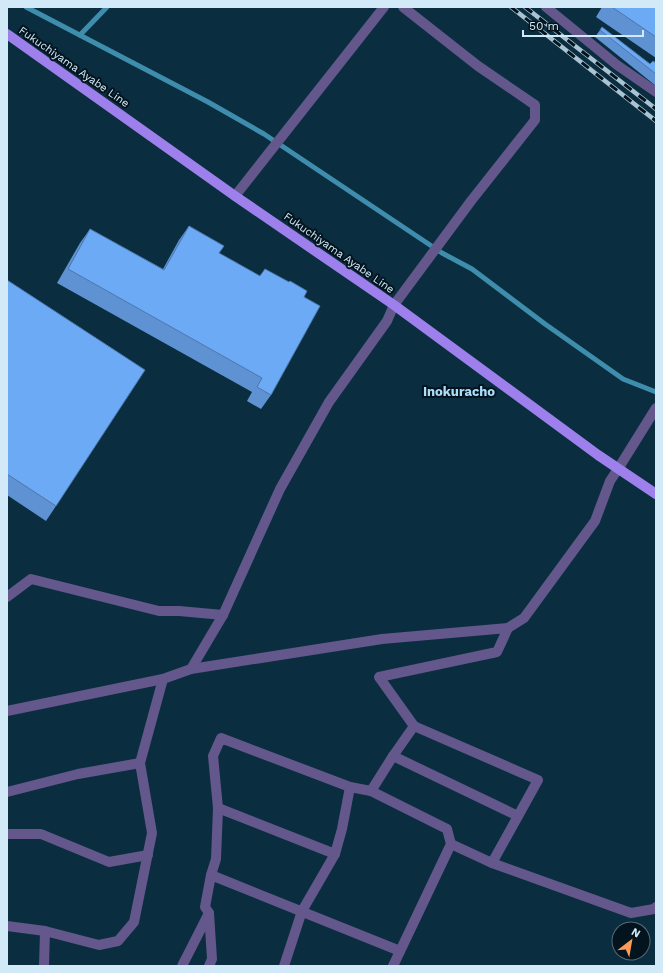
<svg xmlns="http://www.w3.org/2000/svg" width="663" height="973" viewBox="0 0 663 973" font-family="'Work Sans',sans-serif">
<style>
.lines{fill:none;stroke-linecap:round;stroke-linejoin:round}
.stream{stroke:#3f8dad;stroke-width:5}
.minor{stroke:#63578b;stroke-width:10}
.tertiary{stroke:#63578b;stroke-width:10}
.primary{stroke:#9e80ed;stroke-width:10}
.rail-casing{stroke:#a9c3d2;stroke-width:4.5}
.rail{stroke:#03141e;stroke-width:3;stroke-dasharray:9;stroke-linecap:butt}
.wall{fill:#5e92d3}
.building{fill:#6daaf5;stroke:#4c77ac}
.labels{text-anchor:middle;dominant-baseline:central;stroke-width:4;stroke-linejoin:round;paint-order:stroke}
.street-label{font-size:11px;fill:#d2eaf8;stroke:#03141e}
.quarter-label{font-size:13px;font-weight:bold;fill:#acdcf8;stroke:#03141e}
</style>
<rect width="100%" height="100%" fill="#0a2d3f"/>
<g class="lines">
<g class="stream">
<polyline points="26,7 208,102 264,134 442,253 472,269 545,324 623,379 656,392"/>
<polyline points="80,35 107,7"/>
</g>
<g class="minor">
<polyline points="546,7 617,65 656,92"/>
<polyline points="235,196 384,7"/>
<polyline points="7,597 31,579 159,611 179,611 223,615"/>
<polyline points="191,669 223,615 280,489 329,402 387,321 394,305 471,201 535,120 535,105 478,66 403,7"/>
<polyline points="7,711 163,679 191,669 382,639 508,628 524,618 595,521 610,481 618,469"/>
<polyline points="414,726 538,780 492,863"/>
<polyline points="393,756 518,816"/>
<polyline points="371,791 393,756 414,726 379,677 497,652 508,628"/>
<polyline points="7,792 78,774 140,763"/>
<polyline points="218,808 335,854"/>
<polyline points="7,834 41,834 109,862 148,855"/>
<polyline points="451,844 492,863 631,913 654,909 656,907"/>
<polyline points="211,875 400,951"/>
<polyline points="7,926 45,931 99,945 118,941 134,922 152,833 140,763 163,679"/>
<polyline points="44,966 45,931"/>
<polyline points="182,966 209,913"/>
<polyline points="209,966 212,959 209,913 205,907 211,875 216,859 218,808 213,756 221,738 350,787 371,791 447,829 451,844 393,966"/>
<polyline points="284,966 302,911 335,854 342,829 350,787"/>
</g>
<polyline class="tertiary" points="618,469 656,408"/>
<polyline class="primary" points="7,34 235,196 394,305 598,455 656,494"/>
<defs>
<g id="rail">
<polyline points="511,7 656,121"/>
<polyline points="525,7 656,109"/>
</g>
</defs>
<use href="#rail" class="rail-casing"/>
<use href="#rail" class="rail"/>
</g>
<g class="wall">
<polygon points="602,7 656,7 656,58 596,17"/>
<polygon points="600,30 650,64 656,63 656,86 595,37"/>
<polygon points="189,226 219,253 260,276 265,269 304,297 271,395 261,409 247,401 252,392 57,283 80,243 90,229 163,269 179,240"/>
<polygon points="7,280 56,506 46,521 7,495"/>
</g>
<g class="building">
<polygon points="612,7 656,7 656,37"/>
<polygon points="602,27 650,64 653,61 656,63 656,74 600,30"/>
<polygon points="189,226 224,246 219,253 260,276 265,269 289,282 290,281 307,291 304,297 320,306 271,395 257,387 262,378 68,269 90,229 164,270"/>
<polygon points="7,280 145,370 56,506 7,474"/>
</g>
<g class="labels">
<g class="street-label">
<text transform="translate(74 67) rotate(35)">Fukuchiyama Ayabe Line</text>
<text transform="translate(339 253) rotate(35)">Fukuchiyama Ayabe Line</text>
</g>
<g class="quarter-label">
<text x="459" y="391">Inokuracho</text>
</g>
</g>
<rect width="663" height="973" fill="none" stroke="#d2eaf8" stroke-width="16"/>
<g transform="translate(631 941) rotate(31)"><circle r="19" fill="#03141e" stroke="#566a75"/>
<path d="M0-3L7 15L0 10L-7 15Z" fill="#fd9c57"/>
<text y="-6" font-size="11" font-weight="bold" text-anchor="middle" fill="#d2eaf8">N</text>
</g>
<path d="M523 30v6h120v-6" fill="none" stroke="#d2eaf8" stroke-width="2"/>
<text x="529" y="30" font-size="12" fill="#d2eaf8" stroke="#03141e" stroke-width="3" paint-order="stroke">50 m</text>
</svg>
